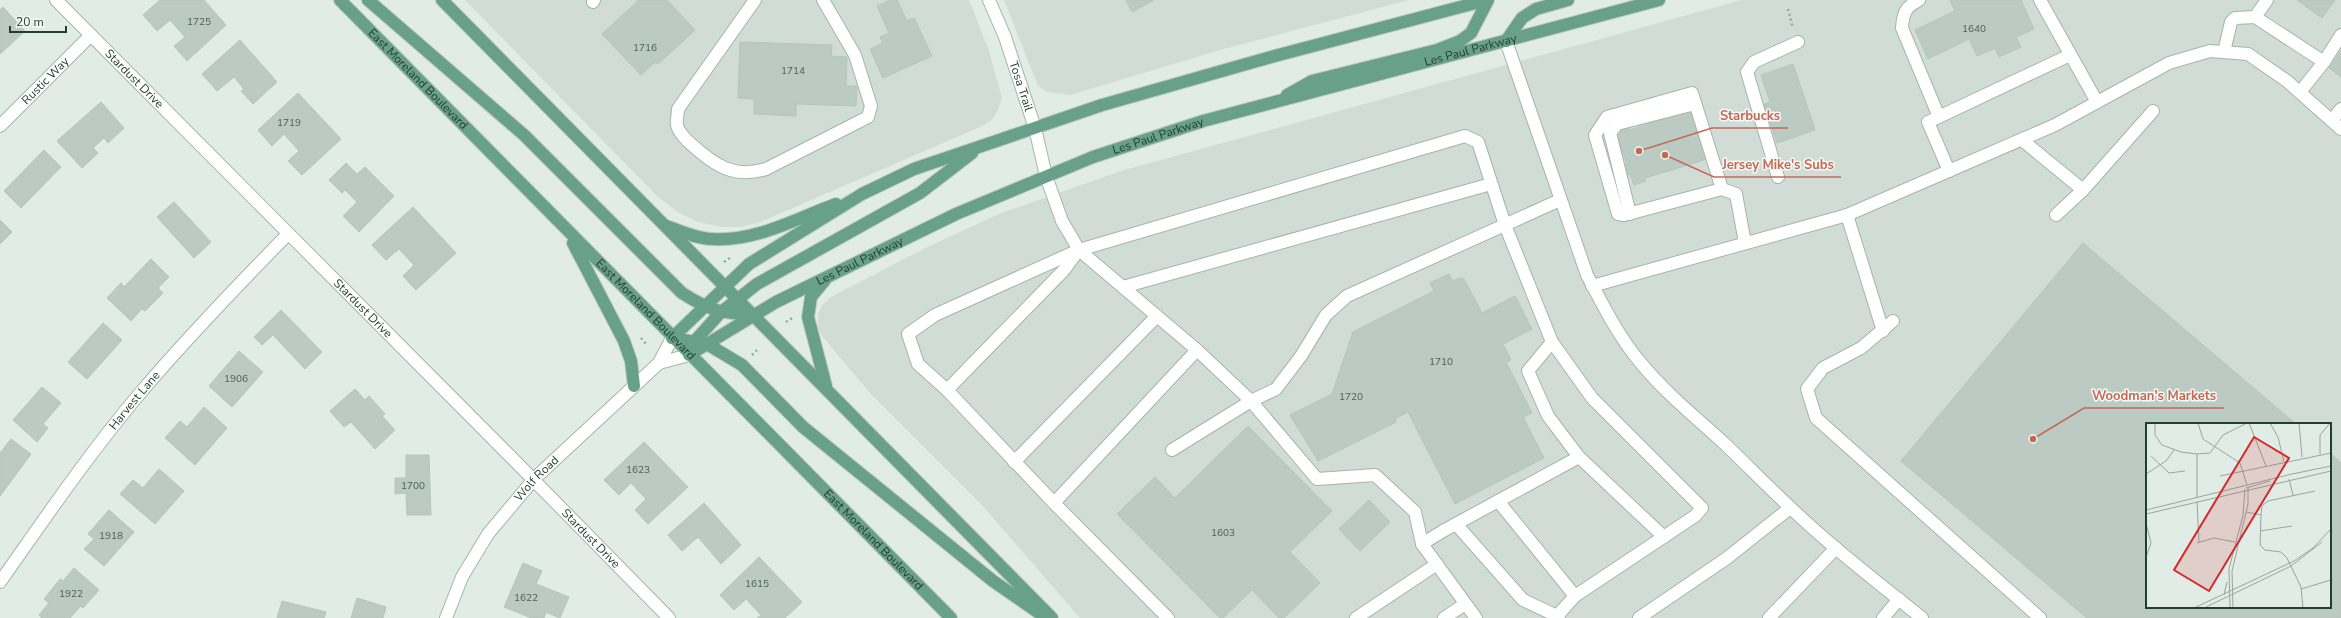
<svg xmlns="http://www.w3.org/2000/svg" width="2341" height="618" viewBox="0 0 2341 618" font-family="'Nunito Sans',sans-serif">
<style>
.built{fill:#d1dcd6;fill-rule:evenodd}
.building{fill:#bbcac2;stroke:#b5c5bd}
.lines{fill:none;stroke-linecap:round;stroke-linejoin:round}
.minor-casing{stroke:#a5b4ad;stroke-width:14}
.major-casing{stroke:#c1c9c6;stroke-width:14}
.path{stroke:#84af9d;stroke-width:2.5;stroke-dasharray:2 3;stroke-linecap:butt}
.minor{stroke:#fff;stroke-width:12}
.major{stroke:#68a08c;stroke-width:12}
.labels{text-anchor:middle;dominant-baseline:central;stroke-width:3;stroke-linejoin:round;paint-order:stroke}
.number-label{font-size:10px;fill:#496057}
.street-label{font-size:12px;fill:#233d33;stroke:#f3f9f5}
.inset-road{fill:none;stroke:#96a69f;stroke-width:1}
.view{fill:#d62828;fill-opacity:0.15;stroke:#d62828;stroke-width:2}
.inset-edge{fill:none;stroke:#233d33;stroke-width:2}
.leader{fill:none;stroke:#c56956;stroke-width:1.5}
.callout-dot{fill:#c56956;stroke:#f3f9f5;stroke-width:1.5}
.callout-label{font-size:13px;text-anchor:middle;font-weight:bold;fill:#c56956;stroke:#f3f9f5;stroke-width:3;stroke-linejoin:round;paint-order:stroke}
</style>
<rect width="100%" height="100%" fill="#e2ece7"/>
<g class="built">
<polygon points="465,0 969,0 988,48 1002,98 998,110 991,121 973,130 760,222 741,227 721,227 698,222 679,213 658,197"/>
<polygon points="1004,0 1409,0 1220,50 1070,95 1048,92 1038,86"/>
<path d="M1742,0H2341V618H1080L981,504L870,393L822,336L818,328V315L822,305L831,297L927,247L999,214L1121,171ZM2147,424H2330V607H2147Z"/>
</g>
<g class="building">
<polygon points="160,0 204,0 226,25 187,61 174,46 185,37 170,20 157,31 143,15"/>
<polygon points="639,0 667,0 695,30 658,64 655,62 641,75 602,34"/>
<polygon points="891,0 897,0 907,21 914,18 932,56 883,78 870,49 883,43 880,37 889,33 877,6"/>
<polygon points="1126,0 1154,0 1132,12"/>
<polygon points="1950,0 2021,0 2034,29 2016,37 2021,47 1999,57 1995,48 1977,56 1969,39 1928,59 1915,30 1955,11"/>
<polygon points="2297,0 2335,0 2322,18"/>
<polygon points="3,7 25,31 0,54 0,10"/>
<polygon points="240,40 277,82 253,104 241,91 244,89 234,77 217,91 202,74"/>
<polygon points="740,42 832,45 831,56 847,57 846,86 857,86 856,106 796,104 796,116 754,114 754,99 738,98"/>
<polygon points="2341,51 2341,77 2329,68"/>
<polygon points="1793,64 1815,130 1777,143 1764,104 1770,102 1761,75"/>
<polygon points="298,93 341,139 302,175 288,161 299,151 284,134 272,146 258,130"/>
<polygon points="101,102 124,128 108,143 104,138 93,148 98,153 82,168 57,141"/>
<polygon points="1692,109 1707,159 1645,178 1646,181 1634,185 1630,174 1628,175 1624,165 1627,164 1615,131 1629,127 1630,130"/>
<polygon points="44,150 61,167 21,208 4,191"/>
<polygon points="346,163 357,174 365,167 394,196 359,232 343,216 357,202 345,190 342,193 329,180"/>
<polygon points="174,202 211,242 194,258 157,217"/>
<polygon points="413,207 456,253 416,290 403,276 414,265 399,249 386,260 372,245"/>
<polygon points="0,220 12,232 0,244"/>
<polygon points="2083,243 2296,424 2147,424 2147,607 2330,607 2330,453 2341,463 2341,618 2087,618 1901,461"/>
<polygon points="151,259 169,277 158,288 163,293 145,311 142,309 131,321 107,298 121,283 124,287"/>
<polygon points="1449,274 1453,281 1460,278 1464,279 1482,313 1515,296 1532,329 1503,344 1511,360 1506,362 1532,413 1523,417 1544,458 1455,504 1408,412 1395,419 1396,422 1318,461 1290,415 1332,394 1353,332 1434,291 1430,283"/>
<polygon points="281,310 322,352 305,369 273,335 262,345 254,337"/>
<polygon points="103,323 122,340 87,379 68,362"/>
<polygon points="239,351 263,372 232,407 209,386"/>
<polygon points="42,387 61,403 43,424 48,428 37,442 13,420"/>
<polygon points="355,389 365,400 369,396 385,414 382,416 395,430 375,449 351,422 344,427 330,411"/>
<polygon points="204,407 227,428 195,465 165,438 180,421 187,427"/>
<polygon points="1248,426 1332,511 1290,552 1320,583 1284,618 1279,618 1252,590 1223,618 1220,618 1117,514 1155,477 1175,498"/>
<polygon points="11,439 31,454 0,496 0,453"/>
<polygon points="644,442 688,487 648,524 635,510 646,499 631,483 619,495 604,480"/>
<polygon points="406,455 429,455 431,515 407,515 406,493 395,494 395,478 406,478"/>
<polygon points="159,469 184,491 155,524 120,494 133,480 143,488"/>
<polygon points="1369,500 1390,522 1360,551 1339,529"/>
<polygon points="704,503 741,545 721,564 698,537 682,551 668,535"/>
<polygon points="109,510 134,532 104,566 84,549 94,539 88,534"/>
<polygon points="759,557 802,602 785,618 757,618 761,615 746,599 734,610 720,595"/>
<polygon points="523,563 542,571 536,584 569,597 560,618 546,612 544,618 531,618 504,607"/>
<polygon points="74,568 99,590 83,608 81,606 70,618 42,618 39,615 49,603 44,599 60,579 63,581"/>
<polygon points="357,598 386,607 383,618 351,618"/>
<polygon points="282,601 326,612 324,618 277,618"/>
</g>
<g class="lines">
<defs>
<g id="minor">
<path id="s1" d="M56,0L512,458L669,618"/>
<path d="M755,0L678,109C678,114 676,120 677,125C678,131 686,140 691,144C714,165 734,179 766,169L868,117L871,106L855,55L823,0"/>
<path id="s2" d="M989,0L1005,37L1035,128L1046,176L1062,221L1079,250L1197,350L1251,401L1276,389L1301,356L1326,315L1347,296L1560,200"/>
<path d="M1919,0C1906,7 1903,12 1902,28L1939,117"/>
<polyline points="2040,0 2097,102"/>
<polyline points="2267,0 2255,17 2324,62 2300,92"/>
<polyline points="593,2 594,0"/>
<path d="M1506,41L1587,275C1603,305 1618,336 1640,362C1666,394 1698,419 1727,446C1757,475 1786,505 1817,532C1851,562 1887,590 1922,618"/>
<polyline points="2224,52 2231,22 2235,18 2255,17"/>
<polyline points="2324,62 2341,35"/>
<polyline points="2332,120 2341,109"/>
<path id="s3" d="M0,126L91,35"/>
<polyline points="2022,140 2083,190"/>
<polyline points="1949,171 1928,122 2070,55"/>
<polyline points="1778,177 1747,72 1754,62 1798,42"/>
<polyline points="1722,189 1692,93 1607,117 1595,135 1618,214 1624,215 1722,189 1736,194 1745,243"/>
<polyline points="1630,214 1610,133 1617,124 1695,104"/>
<polyline points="1847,215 2055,125 2169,63 2210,51 2248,54 2287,81 2341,129"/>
<polyline points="2056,215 2083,190 2153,111"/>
<polyline points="1592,286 1847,215 1883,331"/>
<polyline points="1123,287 1491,184"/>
<polyline points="1893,321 1861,348 1823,368 1807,389 1816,418 2040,618"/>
<polyline points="659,363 689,355"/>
<polyline points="947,390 1064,270 1078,251"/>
<polyline points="1172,450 1251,401 1317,479 1375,475 1415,512 1422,544 1476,618"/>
<polyline points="1579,457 1664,537"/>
<polyline points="1014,462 1157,316"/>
<polyline points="1498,501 1575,596"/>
<polyline points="1054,503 1197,350"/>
<polyline points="1456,524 1523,600 1557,616"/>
<polyline points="1422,544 1443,531 1579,457 1548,416 1528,371 1552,342"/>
<path id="s4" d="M0,582C46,517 90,452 141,392C188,337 238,285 288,234"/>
<path id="s5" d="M446,618L462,577L488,534L534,479L659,363L672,338"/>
<polyline points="1168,618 1054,503 947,390 918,364 908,334 935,315 1079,250 1465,136 1478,142 1505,225 1552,342 1592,398 1702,508 1695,516 1575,596 1557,616 1559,618"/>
<polyline points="1356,618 1437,564"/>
<polyline points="1444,618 1465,604"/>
<polyline points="1639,618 1727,558 1790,508"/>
<polyline points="1769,618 1836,548"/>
<polyline points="1883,618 1899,599"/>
</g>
<g id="major">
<path id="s6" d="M340,0L951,618"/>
<path d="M368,0L524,135L682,293C710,311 721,313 754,315"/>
<polyline points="442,0 1052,618"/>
<polyline points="1506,41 1522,18 1536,9 1568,0"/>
<polyline points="1287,95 1312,81 1437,50 1460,41 1471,33 1488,0"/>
<path d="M666,226C681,231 697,239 713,239C755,242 798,218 836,204"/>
<polyline points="573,243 624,341 631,361 634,386"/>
<polyline points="825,280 811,297 808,317 826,386"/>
<polyline points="672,338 749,264 862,194 914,169 1102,105 1271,57 1487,0"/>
<polyline points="672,338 707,344 742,365 803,427 993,581 1042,615"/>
<polyline points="692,347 695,341 720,313 757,284 920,193 972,153"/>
<path id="s7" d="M689,355L776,302L956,214L1093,157L1203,121L1659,0"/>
</g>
</defs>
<use href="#minor" class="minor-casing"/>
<use href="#major" class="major-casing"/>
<g class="path">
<polyline points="1788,9 1793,28"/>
<polyline points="724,262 730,258"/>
<polyline points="786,322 794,317"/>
<polyline points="641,338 646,344"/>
<polyline points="752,355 759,348"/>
</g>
<use href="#minor" class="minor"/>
<use href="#major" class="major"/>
</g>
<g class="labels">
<g class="number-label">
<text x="199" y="22">1725</text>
<text x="1974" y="29">1640</text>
<text x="645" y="48">1716</text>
<text x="793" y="71">1714</text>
<text x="289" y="123">1719</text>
<text x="1441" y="362">1710</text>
<text x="236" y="379">1906</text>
<text x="1351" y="397">1720</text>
<text x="638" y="470">1623</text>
<text x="413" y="486">1700</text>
<text x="1223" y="533">1603</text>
<text x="111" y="536">1918</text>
<text x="757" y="584">1615</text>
<text x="71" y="594">1922</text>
<text x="526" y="598">1622</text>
</g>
<g class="street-label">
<text stroke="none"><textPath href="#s7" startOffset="843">Les Paul Parkway</textPath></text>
<text stroke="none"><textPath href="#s6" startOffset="111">East Moreland Boulevard</textPath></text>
<text stroke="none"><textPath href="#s1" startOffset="111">Stardust Drive</textPath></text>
<text stroke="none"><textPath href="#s3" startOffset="64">Rustic Way</textPath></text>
<text stroke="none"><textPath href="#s2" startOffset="92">Tosa Trail</textPath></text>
<text stroke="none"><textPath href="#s7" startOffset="519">Les Paul Parkway</textPath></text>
<text stroke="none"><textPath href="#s7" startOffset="195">Les Paul Parkway</textPath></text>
<text stroke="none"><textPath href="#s1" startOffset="435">Stardust Drive</textPath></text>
<text stroke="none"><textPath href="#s6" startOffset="435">East Moreland Boulevard</textPath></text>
<text stroke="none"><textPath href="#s4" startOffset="226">Harvest Lane</textPath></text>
<text stroke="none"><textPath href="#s5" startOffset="168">Wolf Road</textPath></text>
<text stroke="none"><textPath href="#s1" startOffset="759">Stardust Drive</textPath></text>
<text stroke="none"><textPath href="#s6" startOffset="759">East Moreland Boulevard</textPath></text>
</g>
</g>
<g transform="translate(2146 423)">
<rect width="185" height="185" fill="#e2ece7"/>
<path class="inset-road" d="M9,0V12L16,22L35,29L51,31L64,30L77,12L101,0M52,0L57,16L94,40L101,62M103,0L120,43M124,0L132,14L138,39M153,0L156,34M174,31V12L184,0M5,33L23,50L39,48M0,51L20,38L28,27M74,53L185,30M143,56L147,72M100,65L124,58M51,74V31M51,79L53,119M0,87L146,51L185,43M100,89L115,92M0,91L185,48M0,100L5,120L0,134M114,108L146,103M51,120L68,115L89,119M155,166L185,157M78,172L81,159M48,185L148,138L167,125L185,106M58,185L145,143L176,119M84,185L83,146L97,92L99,66M87,185L86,148L102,81V65M157,185L155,164L141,135L135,129L119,127L114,122L115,92L116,83L122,78L169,68"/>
<path class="view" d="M108,14L143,35L63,168L28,147Z"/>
<rect width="185" height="185" class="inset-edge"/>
</g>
<path class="leader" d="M1639 151L1712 128H1788M1665 155L1714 177H1841M2033 439L2084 408H2224"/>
<g class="callout-dot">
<circle cx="1639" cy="151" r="4"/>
<circle cx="1665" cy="155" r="4"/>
<circle cx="2033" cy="439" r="4"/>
</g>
<g class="callout-label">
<text x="1750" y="120">Starbucks</text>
<text x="1778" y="169">Jersey Mike's Subs</text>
<text x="2154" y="400">Woodman's Markets</text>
</g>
<path d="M10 26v6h56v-6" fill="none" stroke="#233d33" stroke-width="2"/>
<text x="16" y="26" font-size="12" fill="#233d33" stroke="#f3f9f5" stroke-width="3" paint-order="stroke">20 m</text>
</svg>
